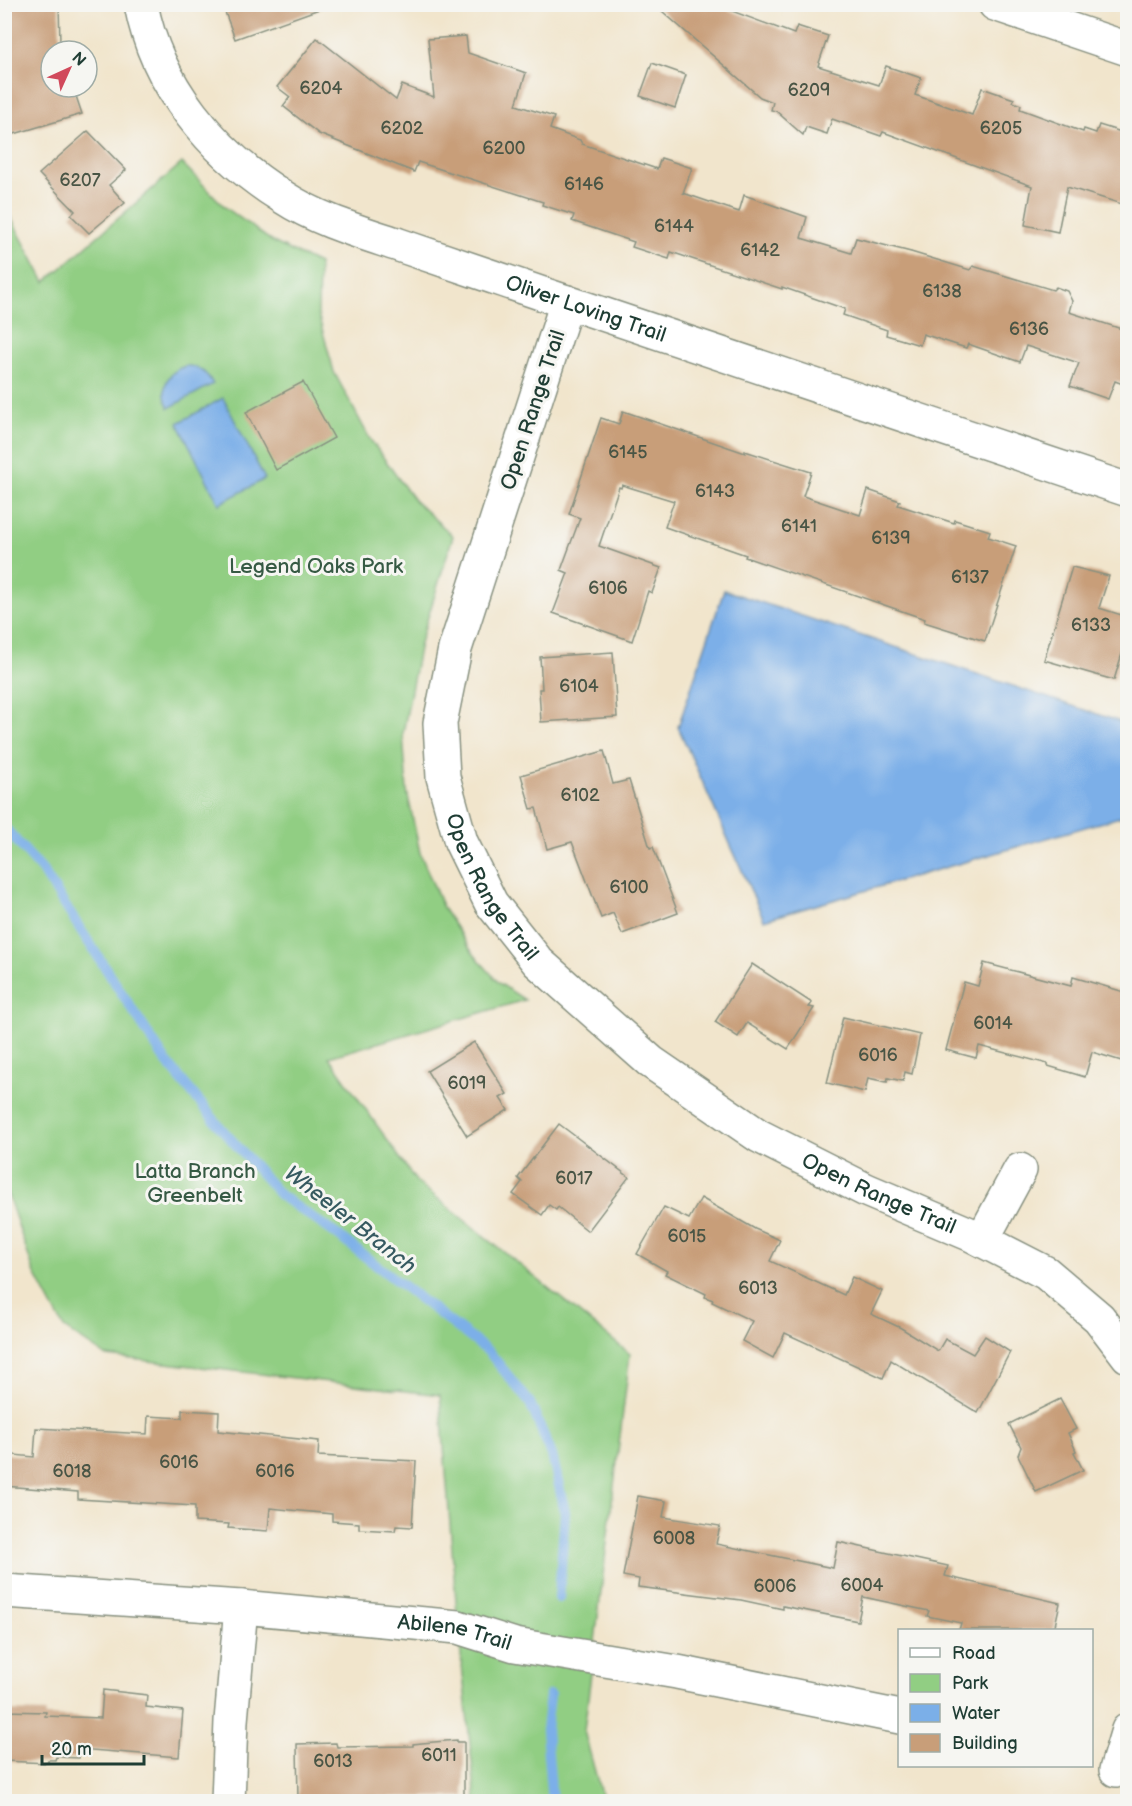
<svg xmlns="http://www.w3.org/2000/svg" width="1132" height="1806" viewBox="0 0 1132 1806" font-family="'Balsamiq Sans',sans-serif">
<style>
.green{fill:#91ce83;stroke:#58865c;stroke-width:1.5}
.water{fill:#7bafe8;stroke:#4d768e;stroke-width:1.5}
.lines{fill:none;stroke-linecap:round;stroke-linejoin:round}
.stream{stroke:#7bafe8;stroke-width:10}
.building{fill:#c89e79}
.minor-casing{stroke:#889180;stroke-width:36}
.minor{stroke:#fff;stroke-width:33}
.labels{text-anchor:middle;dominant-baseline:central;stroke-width:6;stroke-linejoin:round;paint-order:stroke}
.number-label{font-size:18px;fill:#495545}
.street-label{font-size:21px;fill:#1f3d34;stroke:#f6f6f2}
.park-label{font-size:21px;fill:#365a44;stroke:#f6f6f2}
.water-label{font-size:22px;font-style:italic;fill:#365a61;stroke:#f6f6f2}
</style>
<rect width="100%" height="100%" fill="#f6f6f2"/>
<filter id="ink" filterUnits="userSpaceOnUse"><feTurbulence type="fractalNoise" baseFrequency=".0167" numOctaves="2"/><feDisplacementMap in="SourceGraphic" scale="12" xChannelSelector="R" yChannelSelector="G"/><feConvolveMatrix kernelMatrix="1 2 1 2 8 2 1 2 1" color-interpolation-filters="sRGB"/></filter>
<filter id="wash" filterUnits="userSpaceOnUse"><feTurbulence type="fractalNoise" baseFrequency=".008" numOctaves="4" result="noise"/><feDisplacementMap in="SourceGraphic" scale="24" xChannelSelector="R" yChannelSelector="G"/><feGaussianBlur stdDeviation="1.35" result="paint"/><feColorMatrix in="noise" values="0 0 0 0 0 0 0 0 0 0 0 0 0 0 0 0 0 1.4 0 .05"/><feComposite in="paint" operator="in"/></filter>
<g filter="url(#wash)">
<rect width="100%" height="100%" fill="#f1e5cc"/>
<polygon class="green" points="182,163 225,207 273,242 319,264 318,314 334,372 370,439 414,500 453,536 420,643 403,733 407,791 420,853 443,908 472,952 499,983 525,1000 329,1057 416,1181 630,1354 584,1731 603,1801 476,1801 458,1627 440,1395 106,1356 64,1328 34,1272 4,1184 4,205 45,282"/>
<g class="water">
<path d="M185,366C199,365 207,373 213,384L169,408C160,390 165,373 185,366Z"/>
<polygon points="223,398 265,479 219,504 178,423"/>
<polygon points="724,590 1127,724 1127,815 764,920 678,727"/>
</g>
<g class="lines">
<g class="stream">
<polyline points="4,827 42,870 165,1060 221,1128 281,1196 336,1234 489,1352 530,1403 552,1455 565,1512 559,1598"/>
<polyline points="550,1695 546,1730 552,1802"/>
</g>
</g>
<g id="blocks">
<g class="building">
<polygon points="4,4 59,4 60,43 63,51 51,51 51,87 73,87 82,114 4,137"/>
<polygon points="222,4 321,4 322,8 235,39"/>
<polygon points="654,4 713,4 794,34 797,26 828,36 818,66 879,85 886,66 921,78 915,95 972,115 982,88 1014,99 1013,102 1021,105 1020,109 1083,132 1084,129 1096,133 1099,125 1128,134 1128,206 1067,187 1058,232 1025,225 1032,186 883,132 881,136 832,119 827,134 806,127 803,135 776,111 771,110 773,102 760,97"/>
<polygon points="466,36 468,53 526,73 516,105 554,117 550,129 580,140 582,144 657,169 661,158 692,168 683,193 739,212 744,195 807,217 801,238 851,253 856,238 911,252 970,270 973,266 1053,290 1056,287 1067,291 1072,301 1069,312 1128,331 1128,386 1115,381 1108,399 1070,386 1079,363 1026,346 1020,362 968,344 966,348 923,334 920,345 886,335 887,330 843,315 845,309 782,287 782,289 671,252 669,259 632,247 634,242 572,221 574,215 542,205 543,202 418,162 414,172 319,134 283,106 290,97 277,87 317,38 396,100 402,85 434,97 428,39"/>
<polygon points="652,63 686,75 675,108 640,96"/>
<polygon points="88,131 126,170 109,185 125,203 89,233 71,215 75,211 39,174"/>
<polygon points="303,382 334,438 276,470 246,412"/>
<polygon points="623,411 745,453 745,451 811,472 803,496 860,515 868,490 900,501 898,505 954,523 955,520 990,531 988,537 1016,546 985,641 924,622 925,619 745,557 746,555 665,527 674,501 622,485 621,488 619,487 599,546 661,568 652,593 648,591 632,641 553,613 568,573 561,570 580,518 569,514 601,418 619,424"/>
<polygon points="1072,567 1109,576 1099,608 1128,617 1128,634 1114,680 1044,660"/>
<polygon points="613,652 617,717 541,722 539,689 542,689 540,657"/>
<polygon points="604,751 613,784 629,780 650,848 653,847 678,913 622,934 613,913 601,918 572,842 547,849 536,808 531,809 521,775"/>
<polygon points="984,963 1071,986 1073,977 1128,993 1128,1063 1092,1052 1085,1077 1048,1066 1048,1064 979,1046 976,1058 946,1050 964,982 978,986"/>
<polygon points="752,964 812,1003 809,1007 814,1008 788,1049 747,1023 738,1037 715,1022"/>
<polygon points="843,1017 920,1035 912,1074 905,1072 903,1081 888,1078 887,1082 868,1078 865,1092 827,1083"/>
<polygon points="474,1042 507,1094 500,1098 508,1110 467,1136 427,1071"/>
<polygon points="559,1124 629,1177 588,1231 558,1207 556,1210 549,1205 542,1215 513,1194 522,1182 518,1178"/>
<polygon points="701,1198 755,1229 780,1240 770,1261 844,1295 852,1277 882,1291 871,1314 901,1328 938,1351 945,1339 973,1354 985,1336 1010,1352 978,1413 891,1360 883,1378 785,1333 773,1358 742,1341 752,1321 712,1302 713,1300 705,1297 706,1294 665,1274 667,1271 637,1254 664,1207 689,1219"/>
<polygon points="1060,1399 1076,1429 1068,1433 1076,1451 1074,1452 1083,1470 1036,1492 1018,1455 1021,1447 1009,1424"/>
<polygon points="182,1410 219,1412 218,1431 319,1441 318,1456 416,1461 412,1527 396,1526 395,1531 359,1529 359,1523 332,1521 332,1514 270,1508 268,1531 228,1528 229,1524 195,1522 195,1506 78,1499 78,1492 4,1486 4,1454 34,1457 36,1428 147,1434 148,1416 182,1418"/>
<polygon points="638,1496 666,1501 663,1517 720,1526 716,1544 833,1568 838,1542 948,1566 945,1576 1060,1603 1054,1630 959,1630 961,1623 927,1616 929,1611 863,1597 858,1621 783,1606 783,1609 741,1600 638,1587 639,1579 623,1576"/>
<polygon points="103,1690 147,1695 146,1707 183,1711 179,1757 79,1749 79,1758 56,1757 55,1760 48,1760 48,1763 4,1761 4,1711 46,1712 45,1716 101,1718"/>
<polygon points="457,1740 457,1742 464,1742 464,1797 372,1797 373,1802 298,1802 297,1744 336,1743 337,1747 413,1746 413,1744 422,1743"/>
</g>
</g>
</g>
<g filter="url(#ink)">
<use href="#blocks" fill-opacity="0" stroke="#889180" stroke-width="1.5"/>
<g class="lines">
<defs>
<g id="minor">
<path id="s1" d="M141,4C156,86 214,154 283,197C318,220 360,232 399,245C448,262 497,278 546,295C739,361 934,425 1128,490"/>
<polyline points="995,4 1128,49"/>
<path id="s2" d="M567,302L455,649L440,723L443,777L461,842L491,903L538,962L651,1062L759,1136L866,1190L972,1235L1046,1273L1099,1318L1128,1356"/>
<polyline points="982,1240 1020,1170"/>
<path id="s3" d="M4,1591L241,1607L458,1627L515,1645L677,1672L900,1717"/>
<polyline points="1116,1770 1128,1730"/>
<polyline points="228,1802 231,1721 241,1607"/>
</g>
</defs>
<use href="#minor" class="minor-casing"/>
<use href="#minor" class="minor"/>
</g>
</g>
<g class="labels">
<g class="number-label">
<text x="321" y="88">6204</text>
<text x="809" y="90">6209</text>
<text x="402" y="128">6202</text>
<text x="1001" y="128">6205</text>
<text x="504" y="148">6200</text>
<text x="80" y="180">6207</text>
<text x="584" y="184">6146</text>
<text x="674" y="226">6144</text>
<text x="760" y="250">6142</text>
<text x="942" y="291">6138</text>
<text x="1029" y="329">6136</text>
<text x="628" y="452">6145</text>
<text x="715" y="491">6143</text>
<text x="799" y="526">6141</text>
<text x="891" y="538">6139</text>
<text x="970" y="577">6137</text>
<text x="608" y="588">6106</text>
<text x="1091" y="625">6133</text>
<text x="579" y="686">6104</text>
<text x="580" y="795">6102</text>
<text x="629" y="887">6100</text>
<text x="993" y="1023">6014</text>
<text x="878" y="1055">6016</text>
<text x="467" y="1083">6019</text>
<text x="574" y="1178">6017</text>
<text x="687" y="1236">6015</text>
<text x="758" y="1288">6013</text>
<text x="179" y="1462">6016</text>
<text x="72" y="1471">6018</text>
<text x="275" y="1471">6016</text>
<text x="674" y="1538">6008</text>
<text x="862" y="1585">6004</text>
<text x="775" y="1586">6006</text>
<text x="439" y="1755">6011</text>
<text x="333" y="1761">6013</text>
</g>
<g class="street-label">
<text stroke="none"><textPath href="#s1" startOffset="570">Oliver Loving Trail</textPath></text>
<text transform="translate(533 410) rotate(-72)">Open Range Trail</text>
<text stroke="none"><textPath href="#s2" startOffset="616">Open Range Trail</textPath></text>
<text stroke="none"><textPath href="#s2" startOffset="1120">Open Range Trail</textPath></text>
<text stroke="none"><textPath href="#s3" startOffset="453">Abilene Trail</textPath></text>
</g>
<g class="park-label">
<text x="316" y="566">Legend Oaks Park</text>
<text x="195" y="1171">Latta Branch<tspan x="195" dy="24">Greenbelt</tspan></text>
</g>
<g class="water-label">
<text transform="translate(350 1220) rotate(38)">Wheeler Branch</text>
</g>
</g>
<rect width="1132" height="1806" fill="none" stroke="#f6f6f2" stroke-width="24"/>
<rect x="898" y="1629" width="195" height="138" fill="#f6f6f2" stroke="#a0aca6" stroke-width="1.5"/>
<rect x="910" y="1648" width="30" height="9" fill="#ffffff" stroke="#a0aca6" stroke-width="1.5"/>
<text x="952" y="1659" font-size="18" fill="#1f3d34">Road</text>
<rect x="910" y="1674" width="30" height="18" fill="#91ce83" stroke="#a0aca6" stroke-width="1.5"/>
<text x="952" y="1689" font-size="18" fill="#1f3d34">Park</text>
<rect x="910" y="1704" width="30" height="18" fill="#7bafe8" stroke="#a0aca6" stroke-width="1.5"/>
<text x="952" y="1719" font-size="18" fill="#1f3d34">Water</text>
<rect x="910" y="1734" width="30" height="18" fill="#c89e79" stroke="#a0aca6" stroke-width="1.5"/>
<text x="952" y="1749" font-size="18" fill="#1f3d34">Building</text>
<g transform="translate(69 69) rotate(45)"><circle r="28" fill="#f6f6f2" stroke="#a0aca6" stroke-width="1.5"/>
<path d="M0-4.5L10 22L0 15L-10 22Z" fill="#d1495b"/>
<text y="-9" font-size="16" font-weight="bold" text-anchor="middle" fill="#1f3d34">N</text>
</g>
<path d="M42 1755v9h102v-9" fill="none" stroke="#1f3d34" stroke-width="3"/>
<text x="51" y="1755" font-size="18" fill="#1f3d34" stroke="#f6f6f2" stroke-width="4.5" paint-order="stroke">20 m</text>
</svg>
